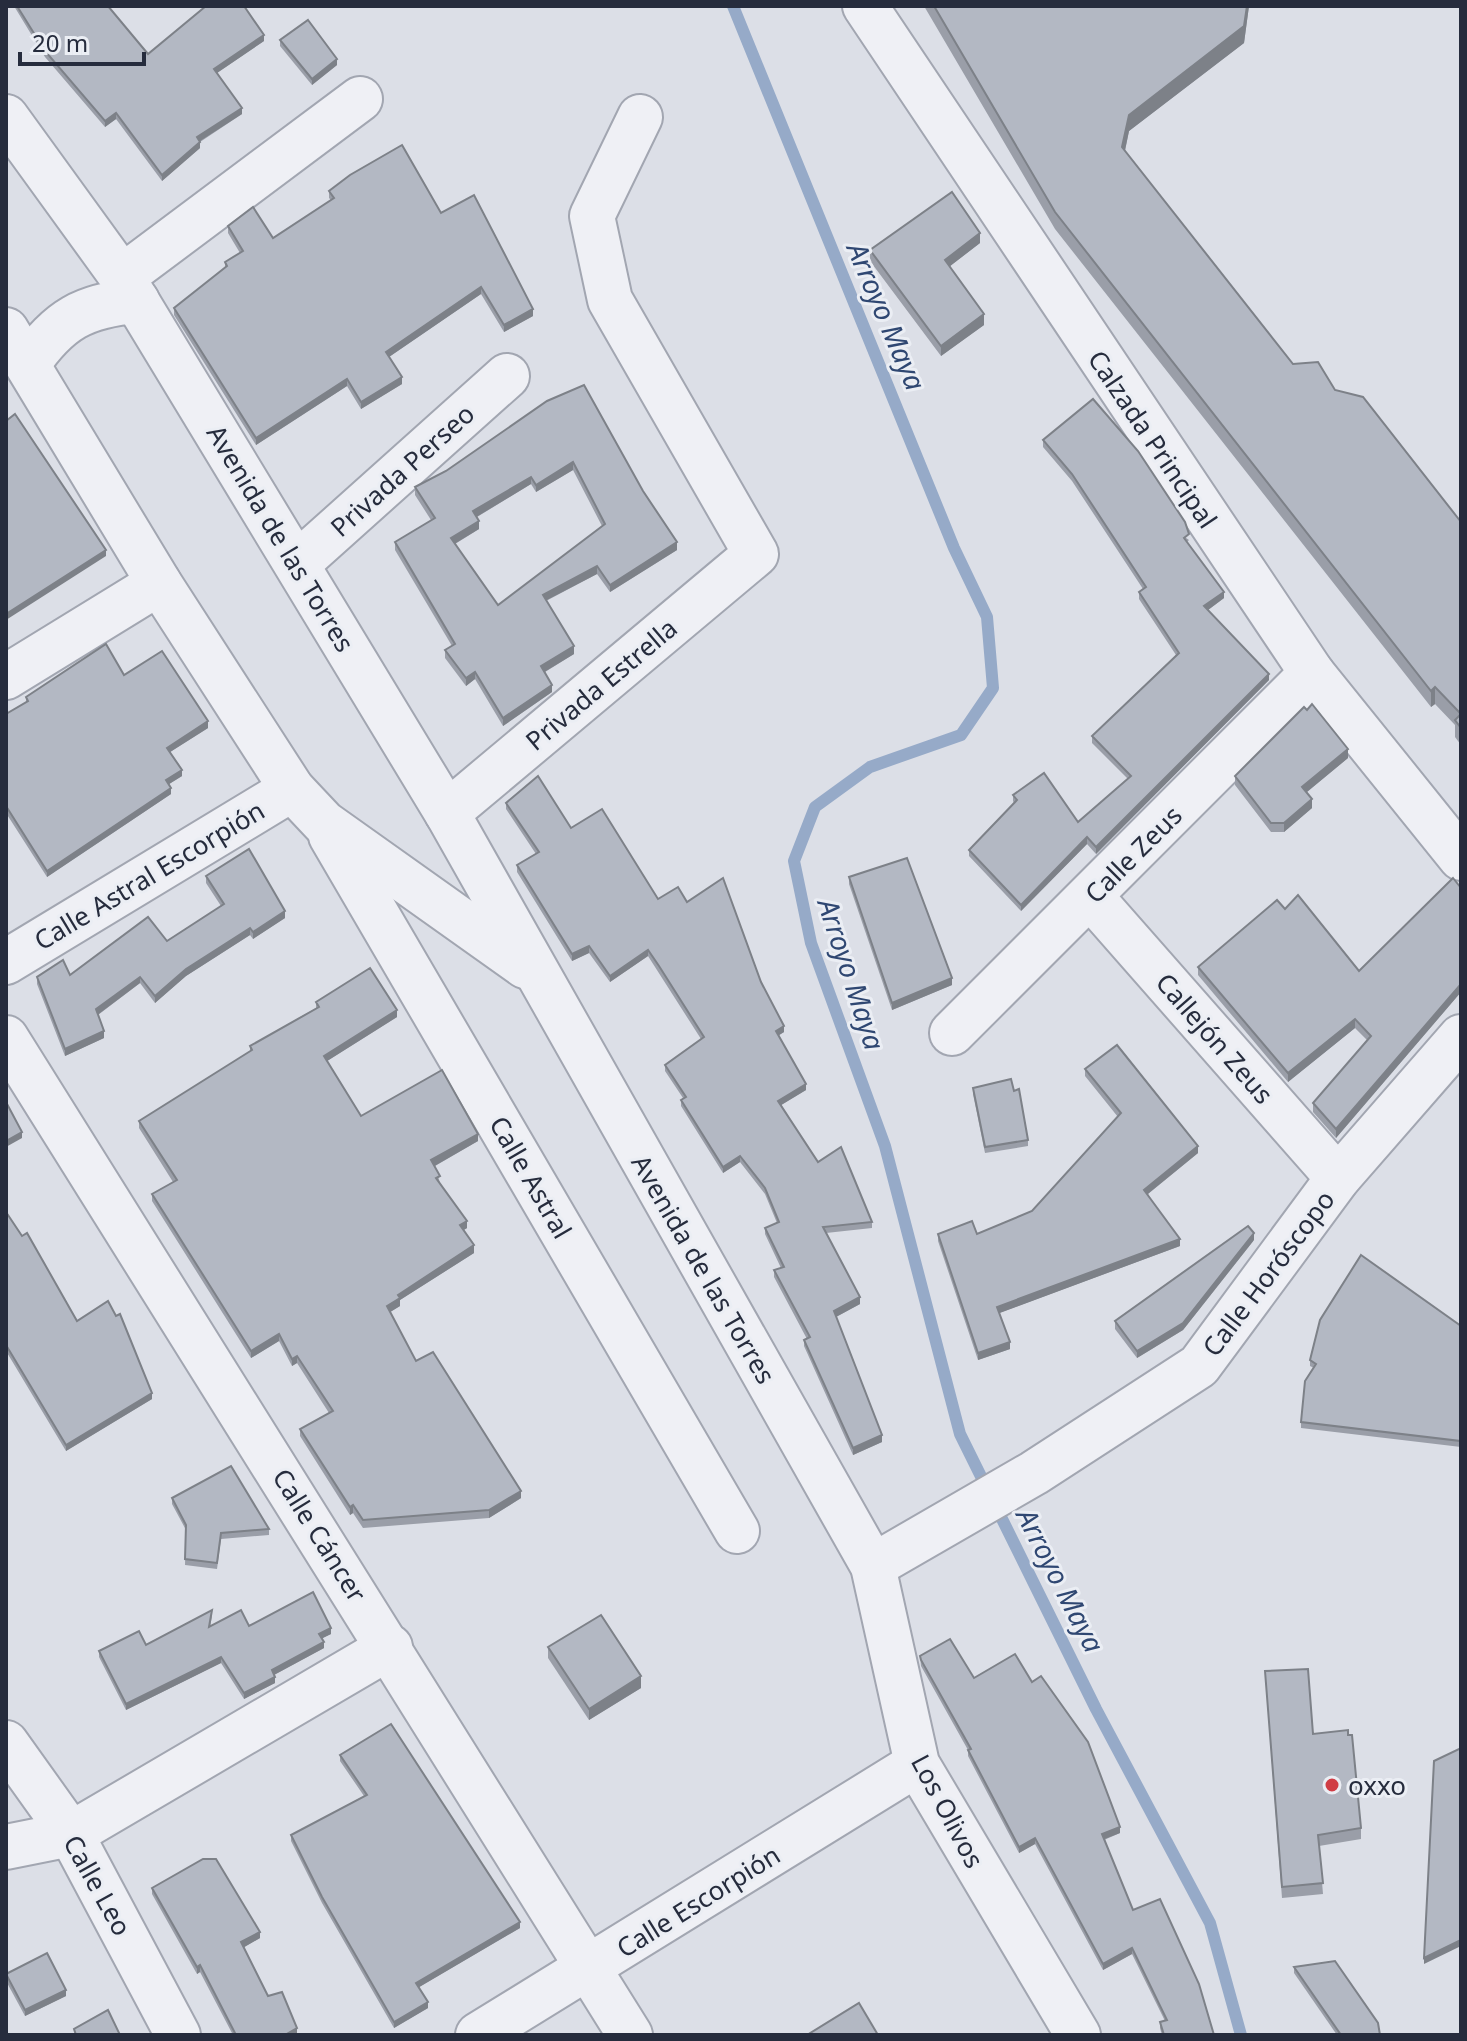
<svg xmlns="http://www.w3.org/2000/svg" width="1467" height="2041" viewBox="0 0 1467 2041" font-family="'Noto Sans',sans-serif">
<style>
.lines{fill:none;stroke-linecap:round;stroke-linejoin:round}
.stream{stroke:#96aac8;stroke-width:12}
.minor-casing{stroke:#a2a6b1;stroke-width:48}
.minor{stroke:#eff0f5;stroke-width:44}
.wall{fill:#9a9ea8;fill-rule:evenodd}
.shaded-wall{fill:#7d8188}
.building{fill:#b3b8c3;stroke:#7d8188;stroke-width:2;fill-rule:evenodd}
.poi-dot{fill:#d03d45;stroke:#ebeef4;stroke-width:3}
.labels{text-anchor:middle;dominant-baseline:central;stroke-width:6;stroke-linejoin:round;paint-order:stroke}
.street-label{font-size:26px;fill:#262c3d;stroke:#ebeef4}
.poi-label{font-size:26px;fill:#262c3d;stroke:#ebeef4;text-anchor:start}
.water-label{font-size:28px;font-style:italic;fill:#2f4772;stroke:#ebeef4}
</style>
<rect width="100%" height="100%" fill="#dcdfe7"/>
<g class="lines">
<polyline class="stream" points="733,6 954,548 987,617 993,688 961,735 870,767 815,807 794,861 811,943 885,1146 960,1434 1096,1709 1210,1923 1241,2035"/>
<defs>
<g id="minor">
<polyline points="865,6 1312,673 1461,858"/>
<polyline points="6,117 122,277 447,813 873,1566 917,1764 1078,2035"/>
<polyline points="122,277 360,99"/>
<polyline points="6,330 159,583 292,789 324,823 525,966"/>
<path d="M28,364C58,320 84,305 137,301"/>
<polyline points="297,564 507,376"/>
<polyline points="6,677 159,583"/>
<polyline points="447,813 756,554 610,300 592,216 640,117"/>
<polyline points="331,836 737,1531"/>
<polyline points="1091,897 1338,1178"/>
<polyline points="6,962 292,789"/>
<polyline points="952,1033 1312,673"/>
<polyline points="6,1038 630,2035"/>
<polyline points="873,1566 1034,1473 1199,1366 1338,1178 1461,1037"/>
<polyline points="6,1743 71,1834 178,2035"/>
<polyline points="6,1847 71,1834 390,1647"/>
<polyline points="478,2035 917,1764"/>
</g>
</defs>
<use href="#minor" class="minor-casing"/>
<use href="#minor" class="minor"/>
</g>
<g class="wall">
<polygon points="14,6 108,6 148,54 264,41 217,73 242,114 200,142 200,148 162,181 116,119 105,127 45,57"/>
<polygon points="924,6 1249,6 1244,43 1129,131 1125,151 1293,364 1335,390 1461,522 1461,745 1455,737 1455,725 1435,704 1431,707 1055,229"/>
<polygon points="280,40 337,65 312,85 280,46"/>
<polygon points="329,191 441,213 533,316 504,332 481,294 389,357 402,384 361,409 347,386 256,445 174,315 174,308 225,268 225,262 240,253 228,233 228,226 273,238 331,200 329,198"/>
<polygon points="980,243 950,266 984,325 941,356 870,261 870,250"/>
<path d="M547,401L643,491L677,550L610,592L597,574L546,601L574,654L545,672L552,692L503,726L475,679L466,686L445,658V650L452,646L395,550V542L431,520L415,495V487L446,471ZM573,470L602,526L498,605L455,544L479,529L477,517L531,484L536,492Z"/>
<polygon points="1043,440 1189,540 1187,542 1224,598 1208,610 1269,680 1096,854 1087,844 1021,911 969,856 969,850 1014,803 1013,801 1013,795 1078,822 1128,779 1092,743 1092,736 1176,655 1139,599 1139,592 1143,589 1072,481 1043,447"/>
<polygon points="124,675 208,728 170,752 182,776 169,784 171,794 47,877 6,813 6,714 26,703 26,697"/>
<polygon points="1348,758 1307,792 1312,808 1284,832 1271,832 1235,785 1235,776"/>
<polygon points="506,803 571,828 658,899 687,902 761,982 784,1032 779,1035 806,1090 781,1105 818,1162 872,1222 872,1228 826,1233 860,1304 836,1317 882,1442 853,1455 804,1346 804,1340 807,1339 774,1277 774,1270 781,1268 765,1234 765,1228 777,1223 765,1194 740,1162 723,1173 681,1106 681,1100 683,1098 665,1071 665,1065 701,1039 648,956 610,982 589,953 572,961 517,872 517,865 536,854 506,809"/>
<polygon points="206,876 285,918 253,939 250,935 186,976 155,1003 140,983 98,1015 104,1038 65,1056 37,984 37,977 70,975 167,941 221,906 206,883"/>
<polygon points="849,877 952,985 892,1010 849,884"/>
<polygon points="1461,888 1461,992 1336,1138 1313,1112 1313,1103 1367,1040 1355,1028 1288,1082 1198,975 1198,967 1285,909 1359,971"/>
<polygon points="316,1002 397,1017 327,1061 361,1116 478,1141 435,1166 440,1183 467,1228 464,1230 474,1253 400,1300 400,1306 390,1312 416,1361 521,1498 489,1518 363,1528 353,1513 350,1515 300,1436 300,1429 329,1413 297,1363 292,1366 279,1341 251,1358 152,1201 152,1194 173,1182 139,1128 139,1121 250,1052 250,1046 316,1008"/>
<polygon points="1085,1069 1198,1153 1148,1194 1180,1246 999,1313 1010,1349 978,1360 938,1241 938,1234 977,1234 1032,1211 1118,1117 1085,1076"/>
<polygon points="973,1088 1014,1091 1028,1140 1028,1146 985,1153 973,1094"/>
<polygon points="6,1212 77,1321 152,1399 66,1451 6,1351"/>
<polygon points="1254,1240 1183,1330 1137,1358 1115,1329 1115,1321"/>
<polygon points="1461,1326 1461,1447 1301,1428 1301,1422 1314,1368 1310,1366 1310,1360"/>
<polygon points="172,1498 269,1529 269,1535 221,1539 217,1569 185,1565 186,1530 172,1504"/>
<polygon points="212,1616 210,1627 249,1626 331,1634 322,1638 324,1648 274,1675 275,1683 244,1699 221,1663 126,1710 99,1657 99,1651 146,1645"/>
<polygon points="548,1647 641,1688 589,1720 548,1658"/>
<polygon points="920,1656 974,1678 1120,1833 1104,1840 1133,1910 1214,2035 1162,2035 1160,2028 1160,2022 1165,2021 1132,1954 1103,1970 1035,1844 1019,1853 968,1756 968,1750 921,1666"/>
<polygon points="1265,1671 1313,1734 1361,1828 1361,1839 1319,1846 1323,1894 1282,1898"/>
<polygon points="340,1755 520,1928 419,1987 428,2008 394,2028 322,1903 291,1841 291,1835 364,1796 340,1761"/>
<polygon points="152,1888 260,1938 244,1947 268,1996 297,2035 233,2035 200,1972 197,1974 152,1894"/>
<polygon points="1294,1967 1380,2035 1337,2035 1294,1973"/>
<polygon points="6,1974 66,1996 25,2016 6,1981"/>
</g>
<g class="shaded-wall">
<polygon points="1247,6 1249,6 1244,43 1129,131 1122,164 1122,147 1129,115"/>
<polygon points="264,35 264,41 214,75 214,69"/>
<polygon points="337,59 337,65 312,85 312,79"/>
<polygon points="242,108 242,114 197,143 197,137"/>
<polygon points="116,113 116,119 105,127 105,121"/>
<polygon points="200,142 200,148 162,181 162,175"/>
<polygon points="980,233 980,243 945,270 945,260"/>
<polygon points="481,287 481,294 386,359 386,352"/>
<polygon points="533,309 533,316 504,332 504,325"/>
<polygon points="984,314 984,325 941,356 941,346"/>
<polygon points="402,377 402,384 361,409 361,402"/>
<polygon points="347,379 347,386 256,445 256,438"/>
<polygon points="573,462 573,470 536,492 536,485"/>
<polygon points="531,477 531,484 473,519 473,511"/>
<polygon points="479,521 479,529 451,546 451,538"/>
<polygon points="677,542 677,550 610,592 610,585"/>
<polygon points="106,550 106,556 6,620 6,614"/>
<polygon points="597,566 597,574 543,602 543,595"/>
<polygon points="1224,592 1224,598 1204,613 1204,606"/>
<polygon points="574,646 574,654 541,674 541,666"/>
<polygon points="475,672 475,679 466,686 466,678"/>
<polygon points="1269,674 1269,680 1096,854 1096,847"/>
<polygon points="552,685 552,692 503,726 503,718"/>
<polygon points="1435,687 1435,704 1431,707 1431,691"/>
<polygon points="208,721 208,728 167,754 167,748"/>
<polygon points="1348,749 1348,758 1302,796 1302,787"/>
<polygon points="182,770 182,776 166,786 166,780"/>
<polygon points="171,788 171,794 47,877 47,871"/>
<polygon points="1312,799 1312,808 1284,832 1284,823"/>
<polygon points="1087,837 1087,844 1021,911 1021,905"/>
<polygon points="285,911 285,918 253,939 253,932"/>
<polygon points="250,928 250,935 186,976 155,1003 155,996 186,969"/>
<polygon points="589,946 589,953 572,961 572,954"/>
<polygon points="648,950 648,956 610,982 610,976"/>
<polygon points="140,977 140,983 96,1016 96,1009"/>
<polygon points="952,978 952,985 892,1010 892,1003"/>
<polygon points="1461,984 1461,992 1336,1138 1336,1129"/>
<polygon points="397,1010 397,1017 324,1063 324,1056"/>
<polygon points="1355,1019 1355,1028 1288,1082 1288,1073"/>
<polygon points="784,1026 784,1032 776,1037 776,1031"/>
<polygon points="104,1031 104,1038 65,1056 65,1049"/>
<polygon points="806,1084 806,1090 778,1107 778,1101"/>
<polygon points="22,1132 22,1138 6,1147 6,1141"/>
<polygon points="478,1134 478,1141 431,1168 431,1160"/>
<polygon points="1198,1146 1198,1153 1144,1197 1144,1190"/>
<polygon points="740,1156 740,1162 723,1173 723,1167"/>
<polygon points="467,1221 467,1228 460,1232 460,1225"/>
<polygon points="1254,1233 1254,1240 1183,1330 1137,1358 1137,1351"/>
<polygon points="1180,1239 1180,1246 997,1314 997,1307"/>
<polygon points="474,1245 474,1253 400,1300 400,1306 387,1314 387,1306 398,1295"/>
<polygon points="860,1297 860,1304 834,1318 834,1311"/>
<polygon points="279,1334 279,1341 251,1358 251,1351"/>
<polygon points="1010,1342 1010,1349 978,1360 978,1353"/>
<polygon points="297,1356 297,1363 292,1366 292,1359"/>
<polygon points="152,1393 152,1399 66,1451 66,1445"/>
<polygon points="882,1435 882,1442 853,1455 853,1448"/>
<polygon points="521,1491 521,1498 489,1518 489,1510"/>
<polygon points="353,1505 353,1513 350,1515 350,1507"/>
<polygon points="331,1628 331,1634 319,1640 319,1634"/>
<polygon points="324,1642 324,1648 272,1676 272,1670"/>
<polygon points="221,1657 221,1663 126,1710 126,1704"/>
<polygon points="641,1676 641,1688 589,1720 589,1709"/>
<polygon points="275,1677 275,1683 244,1699 244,1693"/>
<polygon points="1120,1827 1120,1833 1102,1840 1102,1834"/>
<polygon points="1035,1838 1035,1844 1019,1853 1019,1847"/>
<polygon points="520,1922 520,1928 416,1989 416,1983"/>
<polygon points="260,1932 260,1938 241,1949 241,1942"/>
<polygon points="1461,1940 1461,1946 1424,1964 1424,1958"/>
<polygon points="1132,1948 1132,1954 1103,1970 1103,1964"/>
<polygon points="200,1965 200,1972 197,1974 197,1967"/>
<polygon points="66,1990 66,1996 25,2016 25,2010"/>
<polygon points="428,2002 428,2008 394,2028 394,2022"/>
<polygon points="297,2028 297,2035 285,2035"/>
</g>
<g class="building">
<polygon points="17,6 108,6 148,54 206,6 244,6 264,35 214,69 242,108 197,137 200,142 162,175 116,113 105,121 45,51"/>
<polygon points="934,6 1247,6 1244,26 1129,115 1122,147 1293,364 1318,362 1335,390 1363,397 1461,522 1461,728 1455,720 1461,714 1435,687 1431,691 1055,212"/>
<polygon points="308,20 337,59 312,79 280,40"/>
<polygon points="402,145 441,213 474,195 533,309 504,325 481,287 386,352 402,377 361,402 347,379 256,438 174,308 227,266 225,262 243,251 228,226 253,207 273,238 334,198 329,191 350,175"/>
<polygon points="952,192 980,233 945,260 984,314 941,346 870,250"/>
<path d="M584,385L643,491L677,542L610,585L597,566L543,595L574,646L541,666L552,685L503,718L475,672L466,678L445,650L455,644L395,542L435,518L415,487L446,471L547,401ZM573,462L605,524L498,605L451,538L479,521L473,511L531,477L536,485Z"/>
<polygon points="1093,399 1138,451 1185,522 1189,534 1184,538 1224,592 1204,606 1269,674 1096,847 1087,837 1021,905 969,850 1017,800 1013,795 1044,773 1078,822 1131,776 1092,736 1179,653 1139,592 1146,587 1072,474 1043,440"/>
<polygon points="15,414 106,550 6,614 6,421"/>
<polygon points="106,644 124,675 162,651 208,721 167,748 182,770 166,780 171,788 47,871 6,806 6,714 28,701 26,697"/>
<polygon points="1312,704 1348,749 1302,787 1312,799 1284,823 1271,823 1235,776 1304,707 1307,710"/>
<polygon points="538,776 571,828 602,809 658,899 678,887 687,902 723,878 761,982 784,1026 776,1031 806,1084 778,1101 818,1162 841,1147 872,1222 823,1227 860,1297 834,1311 882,1435 853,1448 804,1340 810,1337 774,1270 784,1267 765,1228 779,1222 765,1188 740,1156 723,1167 681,1100 686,1097 665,1065 704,1037 659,966 648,950 610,976 589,946 572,954 517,865 539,852 506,803"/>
<polygon points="249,849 285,911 253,932 250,928 186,969 155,996 140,977 96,1009 104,1031 65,1049 37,977 63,960 70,975 148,917 167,941 224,904 206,876"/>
<polygon points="907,858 952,978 892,1003 849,877"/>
<polygon points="1453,878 1461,888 1461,984 1336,1129 1313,1103 1371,1036 1355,1019 1288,1073 1198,967 1277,900 1285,909 1298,895 1359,971"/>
<polygon points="370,968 397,1010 324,1056 361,1116 442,1070 478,1134 431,1160 440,1176 436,1178 467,1221 460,1225 474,1245 398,1295 400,1298 387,1306 416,1361 433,1352 521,1491 489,1510 363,1520 353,1505 350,1507 300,1429 333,1411 297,1356 292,1359 279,1334 251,1351 152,1194 177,1180 139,1121 252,1050 250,1046 319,1007 316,1002"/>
<polygon points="1117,1045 1198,1146 1144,1190 1180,1239 997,1307 1010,1342 978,1353 938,1234 972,1221 977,1234 1032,1211 1121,1113 1085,1069"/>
<polygon points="1011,1079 1014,1091 1019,1089 1028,1140 985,1147 973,1088"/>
<polygon points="6,1102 22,1132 6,1141"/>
<polygon points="6,1212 22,1236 27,1233 77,1321 108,1301 116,1316 120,1314 152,1393 66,1445 6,1345"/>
<polygon points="1248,1226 1254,1233 1183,1323 1137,1351 1115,1321"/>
<polygon points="1361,1255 1461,1326 1461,1441 1301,1422 1305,1381 1316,1364 1310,1360 1320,1320"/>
<polygon points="231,1466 269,1529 221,1533 217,1563 185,1559 186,1525 172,1498"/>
<polygon points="313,1592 331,1628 319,1634 324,1642 272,1670 275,1677 244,1693 221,1657 126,1704 99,1651 139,1631 146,1645 212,1610 209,1627 241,1610 249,1626"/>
<polygon points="601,1615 641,1676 589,1709 548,1647"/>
<polygon points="950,1639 974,1678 1015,1654 1032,1682 1041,1676 1088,1742 1120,1827 1102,1834 1133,1910 1160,1899 1199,1984 1214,2035 1164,2035 1160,2022 1167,2020 1132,1948 1103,1964 1035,1838 1019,1847 968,1750 971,1749 921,1660 920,1656"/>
<polygon points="1308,1669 1313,1734 1348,1730 1348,1735 1352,1735 1361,1828 1318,1835 1323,1883 1282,1887 1265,1671"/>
<polygon points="391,1724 520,1922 416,1983 428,2002 394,2022 322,1897 291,1835 367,1795 340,1755"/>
<polygon points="1461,1748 1461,1940 1424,1958 1434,1761"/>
<polygon points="203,1859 216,1859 260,1932 241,1942 268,1996 282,1992 297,2028 285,2035 236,2035 200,1965 197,1967 152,1888"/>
<polygon points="47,1953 66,1990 25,2010 6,1974"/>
<polygon points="1335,1961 1378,2023 1380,2035 1341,2035 1294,1967"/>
<polygon points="859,2003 878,2035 807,2035"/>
<polygon points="108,2010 120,2035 76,2035 74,2029"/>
</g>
<circle class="poi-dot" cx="1332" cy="1785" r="8"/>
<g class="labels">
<g class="street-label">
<text transform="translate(1153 439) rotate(56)">Calzada Principal</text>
<text transform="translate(402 470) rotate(-42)">Privada Perseo</text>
<text transform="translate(281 538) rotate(59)">Avenida de las Torres</text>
<text transform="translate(601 684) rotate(-40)">Privada Estrella</text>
<text transform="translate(1133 854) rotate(-45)">Calle Zeus</text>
<text transform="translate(149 875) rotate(-31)">Calle Astral Escorpión</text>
<text transform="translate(1215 1038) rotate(49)">Callejón Zeus</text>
<text transform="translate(531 1177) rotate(60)">Calle Astral</text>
<text transform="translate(704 1269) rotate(60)">Avenida de las Torres</text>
<text transform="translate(1268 1273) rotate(-53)">Calle Horóscopo</text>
<text transform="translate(320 1535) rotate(58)">Calle Cáncer</text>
<text transform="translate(948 1811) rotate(62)">Los Olivos</text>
<text transform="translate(98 1885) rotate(61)">Calle Leo</text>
<text transform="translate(698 1901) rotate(-32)">Calle Escorpión</text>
</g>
<g class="poi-label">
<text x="1348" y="1785">oxxo</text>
</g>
<g class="water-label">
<text transform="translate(887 316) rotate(67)">Arroyo Maya</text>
<text transform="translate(852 974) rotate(72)">Arroyo Maya</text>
<text transform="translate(1061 1580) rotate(63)">Arroyo Maya</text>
</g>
</g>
<rect width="1467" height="2041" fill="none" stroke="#262c3d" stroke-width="16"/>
<path d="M20 52v12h124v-12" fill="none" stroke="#262c3d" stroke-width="4"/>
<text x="32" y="52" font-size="24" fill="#262c3d" stroke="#ebeef4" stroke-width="6" paint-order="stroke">20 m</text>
</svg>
